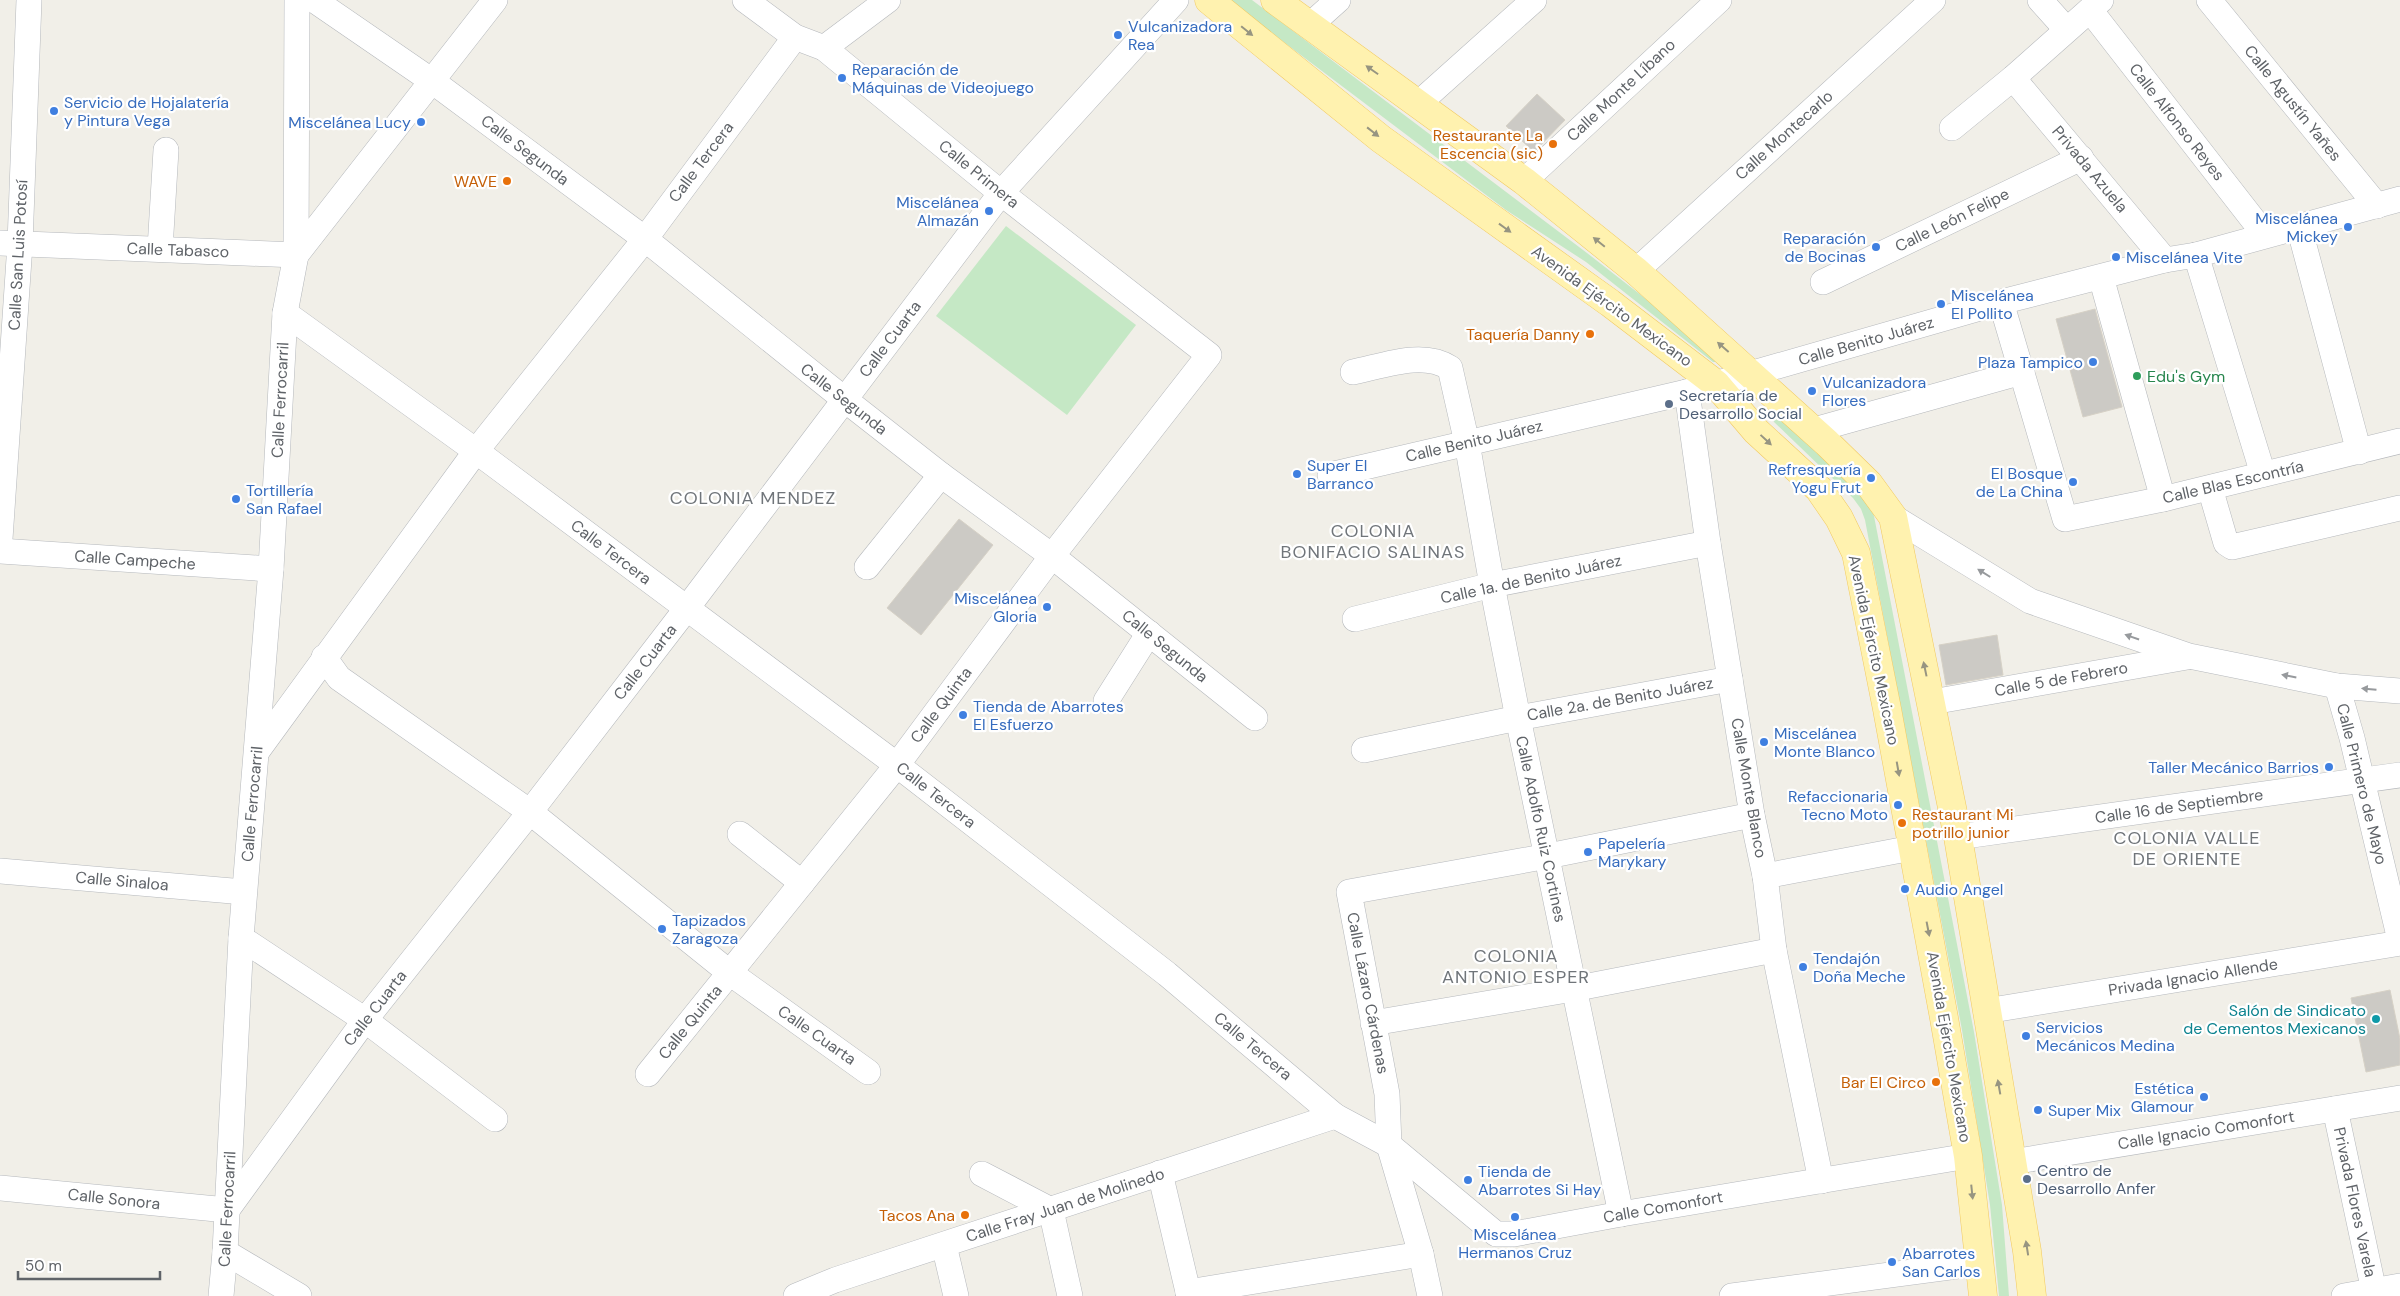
<svg xmlns="http://www.w3.org/2000/svg" width="2400" height="1296" viewBox="0 0 2400 1296" font-family="'DM Sans',sans-serif">
<style>
.green{fill:#c5e8c5}
.building{fill:#cccac5;stroke:#d6d1c6}
.lines{fill:none;stroke-linecap:round;stroke-linejoin:round}
.minor-casing{stroke:#b5b8bc;stroke-width:26}
.major-casing{stroke:#f2c960;stroke-width:29}
.minor{stroke:#fff;stroke-width:25}
.major{stroke:#fff2af;stroke-width:28}
.oneway{fill:#979581}
.oneway2{fill:#979a9d}
.shop-dot{fill:#3f7fe0;stroke:#fff;stroke-width:2}
.food-dot{fill:#e8710a;stroke:#fff;stroke-width:2}
.leisure-dot{fill:#2e9e5b;stroke:#fff;stroke-width:2}
.service-dot{fill:#5c6f8a;stroke:#fff;stroke-width:2}
.culture-dot{fill:#0f9aa8;stroke:#fff;stroke-width:2}
.labels{text-anchor:middle;dominant-baseline:central;stroke-width:4.5;stroke-linejoin:round;paint-order:stroke}
.shop-label{font-size:16px;fill:#366cbe;stroke:#fff;text-anchor:start}
.street-label{font-size:16px;fill:#5f6368;stroke:#fff}
.food-label{font-size:16px;fill:#c56008;stroke:#fff;text-anchor:end}
.leisure-label{font-size:16px;fill:#27864d;stroke:#fff;text-anchor:start}
.service-label{font-size:16px;fill:#4e5e75;stroke:#fff;text-anchor:start}
.culture-label{font-size:16px;fill:#0d838f;stroke:#fff;text-anchor:end}
.neighbourhood-label{font-size:18px;letter-spacing:1px;fill:#70757a;stroke:#fff}
</style>
<rect width="100%" height="100%" fill="#f1efe8"/>
<g class="green">
<polygon points="1228,0 1252,0 1587,253 1719,356 1717,362 1713,362 1586,262 1506,210"/>
<polygon points="1006,226 1136,325 1067,415 936,316"/>
<polygon points="1775,415 1780,416 1870,504 1874,516 1974,1032 2002,1205 2009,1296 1999,1296 1990,1205 1962,1030 1865,520 1861,509 1853,498 1774,422 1773,418"/>
</g>
<g class="building">
<polygon points="1537,94 1565,120 1534,152 1506,126"/>
<polygon points="2095,309 2122,407 2083,417 2056,319"/>
<polygon points="959,519 993,545 921,635 887,608"/>
<polygon points="1997,635 2003,675 1946,685 1939,645"/>
<polygon points="2390,990 2400,1039 2400,1065 2366,1072 2351,998"/>
</g>
<g class="lines">
<defs>
<g id="minor">
<polyline points="314,0 432,81 645,239 844,399 941,475 1052,556 1255,718"/>
<polyline points="2040,0 2066,29"/>
<polyline points="2209,0 2377,206"/>
<polyline points="2090,10 2265,235"/>
<polyline points="1309,26 1338,0"/>
<polyline points="824,48 888,0"/>
<polyline points="2013,78 2165,260"/>
<polyline points="1419,103 1534,0"/>
<polyline points="1952,128 2013,78 2101,0"/>
<polyline points="1524,181 1719,0"/>
<polyline points="2299,227 2359,452"/>
<polyline points="0,243 296,255"/>
<polyline points="160,249 166,150"/>
<polyline points="296,255 495,0"/>
<polyline points="2196,255 2263,474"/>
<polyline points="1636,271 1933,0"/>
<polyline points="2101,277 2163,499"/>
<polyline points="1823,282 2081,158"/>
<polyline points="2001,302 2065,519 2163,499 2400,441"/>
<polyline points="285,313 476,451 897,765 1167,974 1335,1116 1389,1145 1496,1234 1514,1234 1621,1214 1968,1156"/>
<path d="M1353,372C1383,366 1423,350 1450,368L1467,443L1492,585L1518,718L1621,1214"/>
<polyline points="1687,392 1708,543 1752,815 1765,876 1774,950 1821,1181"/>
<polyline points="1814,430 2022,372"/>
<polyline points="1330,475 1687,392 2001,302 2165,260 2196,255 2400,199"/>
<polyline points="2210,488 2226,543 2232,547 2400,508"/>
<polyline points="1893,517 2030,601 2189,656 2337,686 2400,691"/>
<polyline points="0,539 20,244 29,0"/>
<polyline points="0,551 271,569"/>
<polyline points="867,567 941,475"/>
<polyline points="1355,619 1492,585 1708,543"/>
<polyline points="324,657 339,678 530,812 730,973 868,1072"/>
<polyline points="2337,686 2352,738 2400,940"/>
<polyline points="1106,701 1149,633"/>
<polyline points="1932,702 2187,657"/>
<polyline points="258,750 476,451 645,239 795,37"/>
<polyline points="1364,750 1518,718 1730,679"/>
<polyline points="740,834 802,883"/>
<polyline points="1958,837 2400,775"/>
<polyline points="0,871 244,892"/>
<polyline points="1765,876 1912,848"/>
<polyline points="241,938 365,1020 495,1119"/>
<polyline points="1986,1011 2400,943"/>
<polyline points="1373,1023 1573,989 1774,950"/>
<polyline points="648,1074 897,765 1052,556 1209,355 1001,193 824,48 795,37 745,0"/>
<polyline points="2335,1109 2375,1296"/>
<polyline points="2012,1162 2400,1098"/>
<polyline points="1160,1173 1189,1296"/>
<polyline points="982,1174 1051,1210 1070,1296"/>
<polyline points="0,1188 227,1210 365,1020 530,812 687,608 1001,193 1176,0"/>
<polyline points="944,1245 956,1296"/>
<polyline points="225,1252 299,1296"/>
<polyline points="1188,1292 1421,1254"/>
<polyline points="221,1296 225,1252 241,938 271,569 285,313 296,255 297,0"/>
<polyline points="796,1296 835,1280 1335,1116"/>
<polyline points="1430,1296 1421,1254 1389,1145 1387,1094 1349,892 1548,856 1752,815"/>
<polyline points="1732,1296 1980,1263"/>
<polyline points="2344,1296 2400,1286"/>
</g>
<g id="major">
<polyline points="1209,0 1381,139 1610,303 1716,384 1756,431 1819,489 1839,518 1856,553 1887,709 1944,1018 1968,1156 1983,1296"/>
<polyline points="1275,0 1524,181 1636,271 1827,443 1869,484 1893,517 1958,837 2027,1251 2032,1296"/>
</g>
</defs>
<use href="#minor" class="minor-casing"/>
<use href="#major" class="major-casing"/>
<use href="#minor" class="minor"/>
<use href="#major" class="major"/>
</g>
<defs><path id="oneway-solid" d="M-6-.8H1V-3.2L6.5 0L1 3.2V.8H-6Z" transform="scale(1.25)"/></defs>
<g class="oneway">
<use href="#oneway-solid" transform="translate(1247 31) rotate(39)"/>
<use href="#oneway-solid" transform="translate(1372 70) rotate(-145)"/>
<use href="#oneway-solid" transform="translate(1373 132) rotate(38)"/>
<use href="#oneway-solid" transform="translate(1505 228) rotate(36)"/>
<use href="#oneway-solid" transform="translate(1599 242) rotate(-141)"/>
<use href="#oneway-solid" transform="translate(1723 347) rotate(-139)"/>
<use href="#oneway-solid" transform="translate(1766 440) rotate(43)"/>
<use href="#oneway-solid" transform="translate(1925 669) rotate(-102)"/>
<use href="#oneway-solid" transform="translate(1898 769) rotate(80)"/>
<use href="#oneway-solid" transform="translate(1928 929) rotate(79)"/>
<use href="#oneway-solid" transform="translate(1999 1087) rotate(-100)"/>
<use href="#oneway-solid" transform="translate(1972 1192) rotate(84)"/>
<use href="#oneway-solid" transform="translate(2027 1248) rotate(-99)"/>
</g>
<g class="oneway2">
<use href="#oneway-solid" transform="translate(1984 573) rotate(-148)"/>
<use href="#oneway-solid" transform="translate(2132 637) rotate(-161)"/>
<use href="#oneway-solid" transform="translate(2289 676) rotate(-169)"/>
<use href="#oneway-solid" transform="translate(2369 689) rotate(-175)"/>
</g>
<g class="shop-dot">
<circle cx="1118" cy="35" r="5"/>
<circle cx="842" cy="78" r="5"/>
<circle cx="54" cy="111" r="5"/>
<circle cx="421" cy="122" r="5"/>
<circle cx="989" cy="211" r="5"/>
<circle cx="2348" cy="227" r="5"/>
<circle cx="1876" cy="247" r="5"/>
<circle cx="2116" cy="257" r="5"/>
<circle cx="1941" cy="304" r="5"/>
<circle cx="2093" cy="362" r="5"/>
<circle cx="1812" cy="391" r="5"/>
<circle cx="1297" cy="474" r="5"/>
<circle cx="1871" cy="478" r="5"/>
<circle cx="2073" cy="482" r="5"/>
<circle cx="236" cy="499" r="5"/>
<circle cx="1047" cy="607" r="5"/>
<circle cx="963" cy="715" r="5"/>
<circle cx="1764" cy="742" r="5"/>
<circle cx="2329" cy="767" r="5"/>
<circle cx="1898" cy="805" r="5"/>
<circle cx="1588" cy="852" r="5"/>
<circle cx="1905" cy="889" r="5"/>
<circle cx="662" cy="929" r="5"/>
<circle cx="1803" cy="967" r="5"/>
<circle cx="2026" cy="1036" r="5"/>
<circle cx="2204" cy="1097" r="5"/>
<circle cx="2038" cy="1110" r="5"/>
<circle cx="1468" cy="1180" r="5"/>
<circle cx="1515" cy="1217" r="5"/>
<circle cx="1892" cy="1262" r="5"/>
</g>
<g class="food-dot">
<circle cx="1553" cy="144" r="5"/>
<circle cx="507" cy="181" r="5"/>
<circle cx="1590" cy="334" r="5"/>
<circle cx="1902" cy="823" r="5"/>
<circle cx="1936" cy="1082" r="5"/>
<circle cx="965" cy="1215" r="5"/>
</g>
<circle class="leisure-dot" cx="2137" cy="376" r="5"/>
<g class="service-dot">
<circle cx="1669" cy="404" r="5"/>
<circle cx="2027" cy="1179" r="5"/>
</g>
<circle class="culture-dot" cx="2376" cy="1019" r="5"/>
<g class="labels">
<g class="shop-label">
<text x="1128" y="26">Vulcanizadora<tspan x="1128" dy="18">Rea</tspan></text>
<text x="852" y="69">Reparación de<tspan x="852" dy="18">Máquinas de Videojuego</tspan></text>
<text x="64" y="102">Servicio de Hojalatería<tspan x="64" dy="18">y Pintura Vega</tspan></text>
<text x="411" y="122" text-anchor="end">Miscelánea Lucy</text>
<text x="979" y="202" text-anchor="end">Miscelánea<tspan x="979" dy="18">Almazán</tspan></text>
<text x="2338" y="218" text-anchor="end">Miscelánea<tspan x="2338" dy="18">Mickey</tspan></text>
<text x="1866" y="238" text-anchor="end">Reparación<tspan x="1866" dy="18">de Bocinas</tspan></text>
<text x="2126" y="257">Miscelánea Vite</text>
<text x="1951" y="295">Miscelánea<tspan x="1951" dy="18">El Pollito</tspan></text>
<text x="2083" y="362" text-anchor="end">Plaza Tampico</text>
<text x="1822" y="382">Vulcanizadora<tspan x="1822" dy="18">Flores</tspan></text>
<text x="1307" y="465">Super El<tspan x="1307" dy="18">Barranco</tspan></text>
<text x="1861" y="469" text-anchor="end">Refresquería<tspan x="1861" dy="18">Yogu Frut</tspan></text>
<text x="2063" y="473" text-anchor="end">El Bosque<tspan x="2063" dy="18">de La China</tspan></text>
<text x="246" y="490">Tortillería<tspan x="246" dy="18">San Rafael</tspan></text>
<text x="1037" y="598" text-anchor="end">Miscelánea<tspan x="1037" dy="18">Gloria</tspan></text>
<text x="973" y="706">Tienda de Abarrotes<tspan x="973" dy="18">El Esfuerzo</tspan></text>
<text x="1774" y="733">Miscelánea<tspan x="1774" dy="18">Monte Blanco</tspan></text>
<text x="2319" y="767" text-anchor="end">Taller Mecánico Barrios</text>
<text x="1888" y="796" text-anchor="end">Refaccionaria<tspan x="1888" dy="18">Tecno Moto</tspan></text>
<text x="1598" y="843">Papelería<tspan x="1598" dy="18">Marykary</tspan></text>
<text x="1915" y="889">Audio Angel</text>
<text x="672" y="920">Tapizados<tspan x="672" dy="18">Zaragoza</tspan></text>
<text x="1813" y="958">Tendajón<tspan x="1813" dy="18">Doña Meche</tspan></text>
<text x="2036" y="1027">Servicios<tspan x="2036" dy="18">Mecánicos Medina</tspan></text>
<text x="2194" y="1088" text-anchor="end">Estética<tspan x="2194" dy="18">Glamour</tspan></text>
<text x="2048" y="1110">Super Mix</text>
<text x="1478" y="1171">Tienda de<tspan x="1478" dy="18">Abarrotes Si Hay</tspan></text>
<text x="1515" y="1234" text-anchor="middle">Miscelánea<tspan x="1515" dy="18">Hermanos Cruz</tspan></text>
<text x="1902" y="1253">Abarrotes<tspan x="1902" dy="18">San Carlos</tspan></text>
</g>
<g class="street-label">
<text transform="translate(1621 90) rotate(-43)">Calle Monte Líbano</text>
<text transform="translate(2293 103) rotate(51)">Calle Agustín Yañes</text>
<text transform="translate(2177 122) rotate(52)">Calle Alfonso Reyes</text>
<text transform="translate(1784 135) rotate(-42)">Calle Montecarlo</text>
<text transform="translate(525 150) rotate(37)">Calle Segunda</text>
<text transform="translate(701 162) rotate(-53)">Calle Tercera</text>
<text transform="translate(2090 169) rotate(50)">Privada Azuela</text>
<text transform="translate(979 174) rotate(39)">Calle Primera</text>
<text transform="translate(1952 220) rotate(-26)">Calle León Felipe</text>
<text transform="translate(178 250) rotate(2)">Calle Tabasco</text>
<text transform="translate(18 255) rotate(-87)">Calle San Luis Potosí</text>
<text transform="translate(1612 306) rotate(36)">Avenida Ejército Mexicano</text>
<text transform="translate(890 339) rotate(-53)">Calle Cuarta</text>
<text transform="translate(1866 341) rotate(-16)">Calle Benito Juárez</text>
<text transform="translate(844 399) rotate(38)">Calle Segunda</text>
<text transform="translate(280 400) rotate(-87)">Calle Ferrocarril</text>
<text transform="translate(1474 441) rotate(-13)">Calle Benito Juárez</text>
<text transform="translate(2233 482) rotate(-13)">Calle Blas Escontría</text>
<text transform="translate(611 552) rotate(37)">Calle Tercera</text>
<text transform="translate(135 560) rotate(4)">Calle Campeche</text>
<text transform="translate(1531 579) rotate(-12)">Calle 1a. de Benito Juárez</text>
<text transform="translate(1165 646) rotate(39)">Calle Segunda</text>
<text transform="translate(1874 650) rotate(78)">Avenida Ejército Mexicano</text>
<text transform="translate(645 662) rotate(-52)">Calle Cuarta</text>
<text transform="translate(2061 679) rotate(-10)">Calle 5 de Febrero</text>
<text transform="translate(1620 699) rotate(-10)">Calle 2a. de Benito Juárez</text>
<text transform="translate(941 705) rotate(-53)">Calle Quinta</text>
<text transform="translate(2362 784) rotate(76)">Calle Primero de Mayo</text>
<text transform="translate(1749 788) rotate(80)">Calle Monte Blanco</text>
<text transform="translate(936 795) rotate(38)">Calle Tercera</text>
<text transform="translate(252 804) rotate(-85)">Calle Ferrocarril</text>
<text transform="translate(2179 806) rotate(-8)">Calle 16 de Septiembre</text>
<text transform="translate(1541 829) rotate(78)">Calle Adolfo Ruiz Cortines</text>
<text transform="translate(122 881) rotate(5)">Calle Sinaloa</text>
<text transform="translate(2193 977) rotate(-9)">Privada Ignacio Allende</text>
<text transform="translate(1368 993) rotate(79)">Calle Lázaro Cárdenas</text>
<text transform="translate(375 1008) rotate(-52)">Calle Cuarta</text>
<text transform="translate(690 1022) rotate(-51)">Calle Quinta</text>
<text transform="translate(817 1035) rotate(35)">Calle Cuarta</text>
<text transform="translate(1253 1046) rotate(40)">Calle Tercera</text>
<text transform="translate(1949 1047) rotate(80)">Avenida Ejército Mexicano</text>
<text transform="translate(2206 1130) rotate(-9)">Calle Ignacio Comonfort</text>
<text transform="translate(114 1199) rotate(6)">Calle Sonora</text>
<text transform="translate(2355 1202) rotate(78)">Privada Flores Varela</text>
<text transform="translate(1065 1205) rotate(-18)">Calle Fray Juan de Molinedo</text>
<text transform="translate(1663 1207) rotate(-10)">Calle Comonfort</text>
<text transform="translate(227 1209) rotate(-87)">Calle Ferrocarril</text>
</g>
<g class="food-label">
<text x="1543" y="135">Restaurante La<tspan x="1543" dy="18">Escencia (sic)</tspan></text>
<text x="497" y="181">WAVE</text>
<text x="1580" y="334">Taquería Danny</text>
<text x="1912" y="814" text-anchor="start">Restaurant Mi<tspan x="1912" dy="18">potrillo junior</tspan></text>
<text x="1926" y="1082">Bar El Circo</text>
<text x="955" y="1215">Tacos Ana</text>
</g>
<g class="leisure-label">
<text x="2147" y="376">Edu's Gym</text>
</g>
<g class="service-label">
<text x="1679" y="395">Secretaría de<tspan x="1679" dy="18">Desarrollo Social</tspan></text>
<text x="2037" y="1170">Centro de<tspan x="2037" dy="18">Desarrollo Anfer</tspan></text>
</g>
<g class="culture-label">
<text x="2366" y="1010">Salón de Sindicato<tspan x="2366" dy="18">de Cementos Mexicanos</tspan></text>
</g>
<g class="neighbourhood-label">
<text x="753" y="498">COLONIA MENDEZ</text>
<text x="1373" y="531">COLONIA<tspan x="1373" dy="21">BONIFACIO SALINAS</tspan></text>
<text x="2187" y="838">COLONIA VALLE<tspan x="2187" dy="21">DE ORIENTE</tspan></text>
<text x="1516" y="956">COLONIA<tspan x="1516" dy="21">ANTONIO ESPER</tspan></text>
</g>
</g>
<path d="M18 1271v8h142v-8" fill="none" stroke="#5f6368" stroke-width="2.5"/>
<text x="25" y="1271" font-size="15" fill="#5f6368" stroke="#ffffff" stroke-width="4" paint-order="stroke">50 m</text>
</svg>
